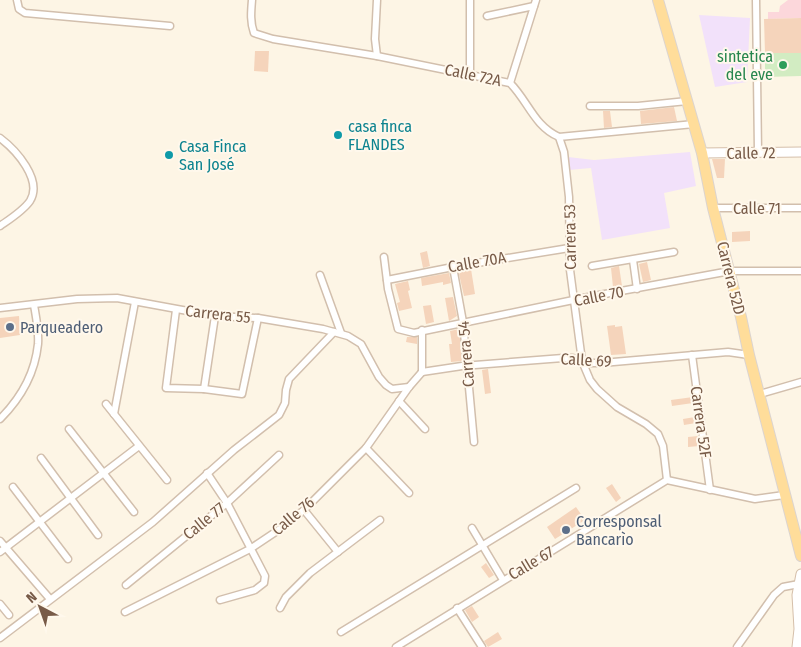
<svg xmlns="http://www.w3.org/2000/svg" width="801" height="647" viewBox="0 0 801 647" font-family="'Fira Sans Condensed',sans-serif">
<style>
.education{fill:#f2e1fa}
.medical{fill:#fcd7db}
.green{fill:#d2ecc2}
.building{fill:#f5d4bb}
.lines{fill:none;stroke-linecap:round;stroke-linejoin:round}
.street-casing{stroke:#d2bfad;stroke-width:9}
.secondary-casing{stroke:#d5bfaa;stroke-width:11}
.primary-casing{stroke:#dcd4cf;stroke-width:12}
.street{stroke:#fff;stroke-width:6}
.secondary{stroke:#fff;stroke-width:9}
.primary{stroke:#ffdd9a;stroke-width:10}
.leisure-dot{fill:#2e9e5b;stroke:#fff8ec;stroke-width:2}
.culture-dot{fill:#0f9aa8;stroke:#fff8ec;stroke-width:2}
.service-dot{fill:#5c6f8a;stroke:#fff8ec;stroke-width:2}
.labels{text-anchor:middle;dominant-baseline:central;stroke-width:4;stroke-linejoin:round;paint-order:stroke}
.leisure-label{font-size:16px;fill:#27864d;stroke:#fff8ec;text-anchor:end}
.street-label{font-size:16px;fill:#785b48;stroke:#fff8ec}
.culture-label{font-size:16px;fill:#0d838f;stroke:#fff8ec;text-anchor:start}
.service-label{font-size:16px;fill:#4e5e75;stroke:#fff8ec;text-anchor:start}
</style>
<rect width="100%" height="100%" fill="#fdf5e5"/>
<g class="education">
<polygon points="699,15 750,18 747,82 715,87"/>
<polygon points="690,152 696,186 664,193 670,228 602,240 591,168 569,170 568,157 594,160"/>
</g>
<polygon class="medical" points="788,0 801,0 801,18 768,19 768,12 779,12 780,6"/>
<polygon class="green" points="765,53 801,53 801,76 765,77"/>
<g class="building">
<polygon points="801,18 801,53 765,53 764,19"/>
<polygon points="255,51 269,51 268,72 254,71"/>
<polygon points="674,107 677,121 641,124 640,111"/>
<polygon points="603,111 610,111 612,127 604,128"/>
<polygon points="712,159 725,159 724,178 717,178"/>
<polygon points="750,231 750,241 732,242 732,232"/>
<polygon points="427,251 430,266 423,268 420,253"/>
<polygon points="647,262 651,280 643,282 639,264"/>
<polygon points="619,266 622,286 613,287 611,268"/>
<polygon points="471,269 475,294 464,296 459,274 462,271"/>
<polygon points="449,273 451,283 443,285 443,282 422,286 421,278"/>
<polygon points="408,281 410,290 408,291 412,308 399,311 397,303 400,302 395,284"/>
<polygon points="453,297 457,316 449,321 445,298"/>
<polygon points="431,305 434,322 426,324 423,306"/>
<polygon points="19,316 20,335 0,338 0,318"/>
<polygon points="615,325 615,327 622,326 626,354 611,355 607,326"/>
<polygon points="459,329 462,361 451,362 449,344 452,344 450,331"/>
<polygon points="407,337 417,337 417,344 406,342"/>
<polygon points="488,369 491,393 485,394 482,370"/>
<polygon points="693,397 693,403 672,406 671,400"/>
<polygon points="695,417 696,423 684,425 683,419"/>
<polygon points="698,436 699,446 688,447 688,437"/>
<polygon points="612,484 621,498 616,502 606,488"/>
<polygon points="576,507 585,520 555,539 547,527"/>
<polygon points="486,563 494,575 489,578 481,567"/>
<polygon points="472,606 479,617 472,622 465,610"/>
<polygon points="498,632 502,639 488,647 484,641"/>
</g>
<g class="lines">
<defs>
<g id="street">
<polyline points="17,0 19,9 25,13 170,26"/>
<path d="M252,0C251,12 250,22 254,33L273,39L377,56L510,83C528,101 534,126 559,137L694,124"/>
<polyline points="377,0 375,39 377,56"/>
<polyline points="756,0 758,152"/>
<polyline points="487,16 534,6"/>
<polyline points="470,75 470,0"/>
<polyline points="510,83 536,0"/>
<polyline points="590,106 638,106 687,101"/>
<polyline points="559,137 564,152 569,197 570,270 582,361 590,380 597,389 617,407 646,424 658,434 663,446 667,480"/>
<path d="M0,138C16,150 43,180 30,201C23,211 10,219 0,226"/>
<polyline points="713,208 801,208"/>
<polyline points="384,257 388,289 398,329 414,333 583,298 730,271 801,271"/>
<polyline points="633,260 637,289"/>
<polyline points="592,266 674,252"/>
<polyline points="453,267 463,322 474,442"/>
<polyline points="320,275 341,333"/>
<polyline points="387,280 453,267 569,248"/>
<polyline points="0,308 77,299 117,298 215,316 258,318 323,329 348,336 361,344 379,377 386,385 392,389 409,387"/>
<polyline points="176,310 166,388 204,389 242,394 258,318"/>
<polyline points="422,330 422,372"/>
<polyline points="692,355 710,490"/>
<polyline points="422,372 462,366 563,358 573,358 590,363 602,363 728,352 749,355"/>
<polyline points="204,389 215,316"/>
<polyline points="760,394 801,382"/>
<polyline points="399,401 425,429"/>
<polyline points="106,404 167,480"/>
<polyline points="114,414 135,302"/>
<path d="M0,419C21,398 35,373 38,344C39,331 36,317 34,305"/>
<polyline points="69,429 134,512"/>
<polyline points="366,448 409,493"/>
<polyline points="41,458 98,535"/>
<polyline points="207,473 227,503 265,576 264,583 255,590 220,600"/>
<polyline points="13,487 68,559"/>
<polyline points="304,510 338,552"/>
<polyline points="472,528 503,580"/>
<polyline points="0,541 50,599"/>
<polyline points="0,552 139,446"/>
<polyline points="126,585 227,503 279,455"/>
<polyline points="0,604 9,615"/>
<polyline points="280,608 286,597 310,573 380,520"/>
<polyline points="457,608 482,647"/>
<polyline points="125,612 250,549 283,527 304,510 366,448 409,387 422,372"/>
<polyline points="341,632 576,488"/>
<polyline points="0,638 153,522 234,450 279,415 285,403 286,390 289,379 334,332"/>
<polyline points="396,647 667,480 755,499 784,495"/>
<polyline points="737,647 774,595 783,587 799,584"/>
</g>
<g id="secondary">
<polyline points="702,153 801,152"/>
<polyline points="797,647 799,629 797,595 801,574"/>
</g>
<polyline id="primary" points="658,0 702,153 713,208 741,317 749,355 801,556"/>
</defs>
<use href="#street" class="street-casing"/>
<use href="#secondary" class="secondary-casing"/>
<use href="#primary" class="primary-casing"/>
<use href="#street" class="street"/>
<use href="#secondary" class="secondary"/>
<use href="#primary" class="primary"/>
</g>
<circle class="leisure-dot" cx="783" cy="65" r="5"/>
<g class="culture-dot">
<circle cx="338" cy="135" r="5"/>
<circle cx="169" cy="155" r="5"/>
</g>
<g class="service-dot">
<circle cx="10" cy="327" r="5"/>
<circle cx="566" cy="530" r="5"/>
</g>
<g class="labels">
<g class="leisure-label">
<text x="773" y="56">sintetica<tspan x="773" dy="18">del eve</tspan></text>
</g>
<g class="street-label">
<text transform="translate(473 75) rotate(12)">Calle 72A</text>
<text transform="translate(751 153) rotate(-1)">Calle 72</text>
<text x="757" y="208">Calle 71</text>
<text transform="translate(570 237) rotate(-91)">Carrera 53</text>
<text transform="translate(477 262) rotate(-10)">Calle 70A</text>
<text transform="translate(731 278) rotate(76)">Carrera 52D</text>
<text transform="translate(599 296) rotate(-11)">Calle 70</text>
<text transform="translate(218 314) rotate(6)">Carrera 55</text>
<text transform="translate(466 354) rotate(-95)">Carrera 54</text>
<text transform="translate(586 360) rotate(3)">Calle 69</text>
<text transform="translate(701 422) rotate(82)">Carrera 52F</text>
<text transform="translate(293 516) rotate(-40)">Calle 76</text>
<text transform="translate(204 521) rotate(-39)">Calle 77</text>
<text transform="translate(531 563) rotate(-31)">Calle 67</text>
</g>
<g class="culture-label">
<text x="348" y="126">casa finca<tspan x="348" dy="18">FLANDES</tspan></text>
<text x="179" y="146">Casa Finca<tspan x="179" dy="18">San José</tspan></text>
</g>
<g class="service-label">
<text x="20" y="327">Parqueadero</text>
<text x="576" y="521">Corresponsal<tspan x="576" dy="18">Bancarìo</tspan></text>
</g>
</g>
<g transform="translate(40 607) rotate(319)" stroke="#fff8ec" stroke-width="4" paint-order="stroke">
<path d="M0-4L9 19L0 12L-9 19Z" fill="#785b48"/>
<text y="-8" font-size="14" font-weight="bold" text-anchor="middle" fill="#785b48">N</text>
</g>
</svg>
